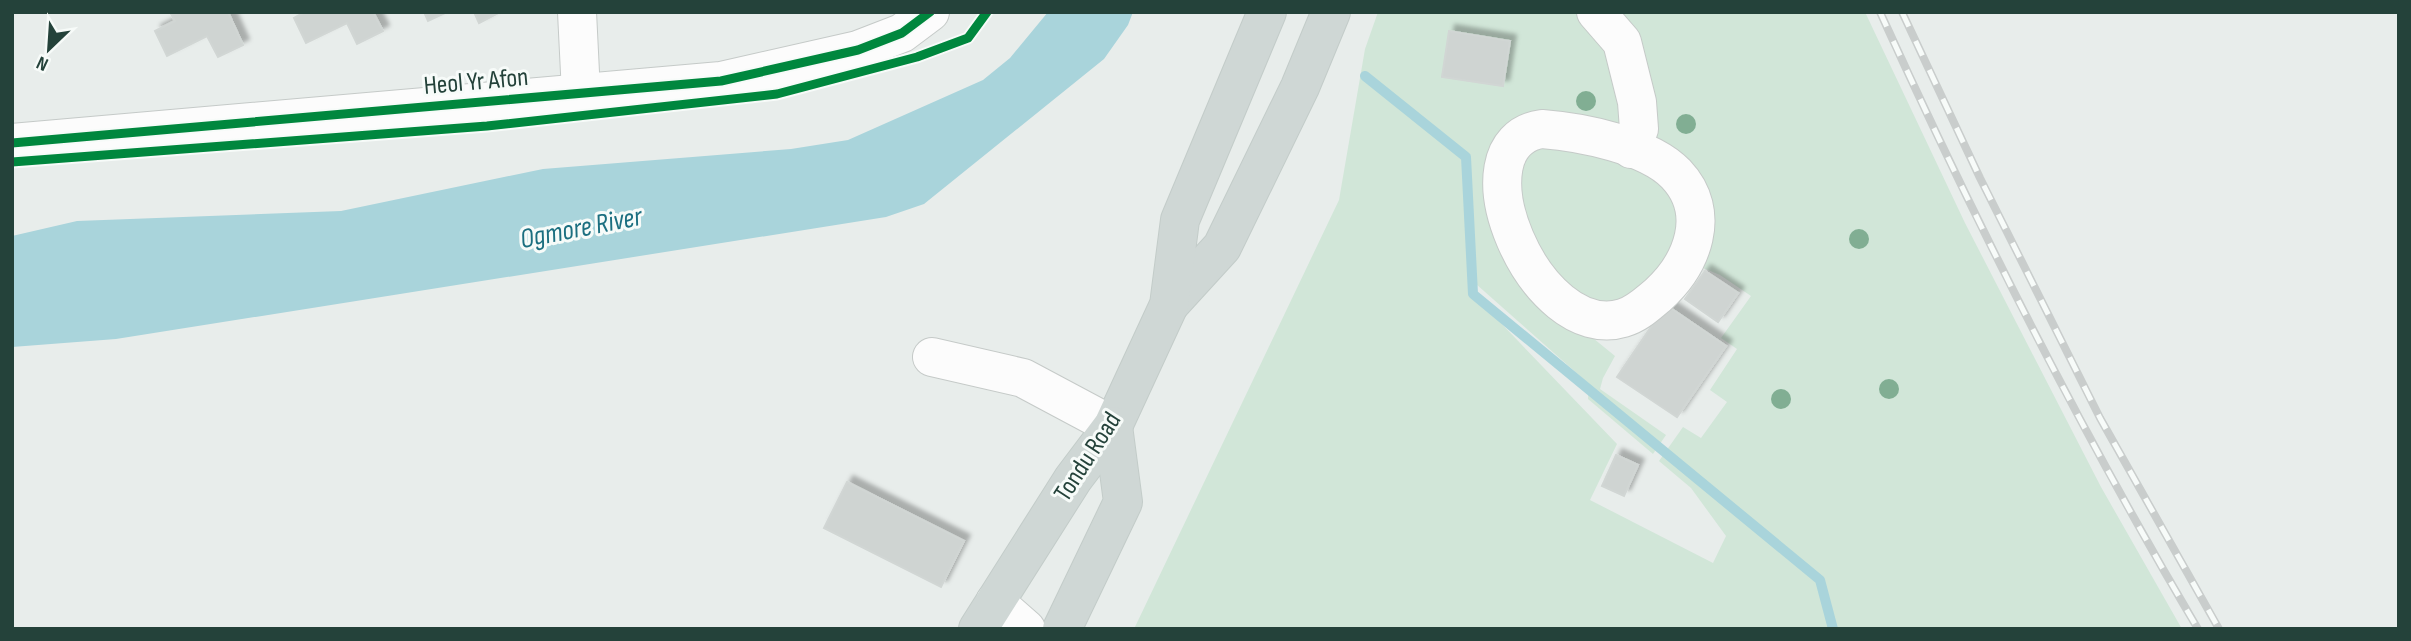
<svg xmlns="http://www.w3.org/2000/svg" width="2411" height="641" viewBox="0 0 2411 641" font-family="'Sofia Sans Condensed',sans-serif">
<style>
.green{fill:#d1e6d8}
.water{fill:#a9d4db}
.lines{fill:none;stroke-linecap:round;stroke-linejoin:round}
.stream{stroke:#a9d4db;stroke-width:10}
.building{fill:#cfd4d2;stroke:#d1d6d4;stroke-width:2;filter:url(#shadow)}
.minor-casing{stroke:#c5cac8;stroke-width:40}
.major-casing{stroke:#c3ccc9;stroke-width:40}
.minor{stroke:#fcfcfc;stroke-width:38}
.major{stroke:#cfd7d5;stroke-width:38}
.rail-casing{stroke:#c9cdcc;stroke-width:8}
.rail{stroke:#f7fbf9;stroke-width:5;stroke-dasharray:16;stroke-linecap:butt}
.cycleway-casing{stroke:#f7fbf9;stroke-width:13}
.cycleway{stroke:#00873e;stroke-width:9}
.tree{fill:#81ae93}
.labels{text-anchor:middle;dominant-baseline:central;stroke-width:6;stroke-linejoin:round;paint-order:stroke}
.street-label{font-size:26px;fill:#24423a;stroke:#f7fbf9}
.water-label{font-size:28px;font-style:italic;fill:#1c6f80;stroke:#f7fbf9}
</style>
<defs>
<filter id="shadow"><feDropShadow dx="6" dy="-6" stdDeviation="2" flood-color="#0004"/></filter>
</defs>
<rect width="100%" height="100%" fill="#e8edeb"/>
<g class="green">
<polygon points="1378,12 1583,12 1611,51 1622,132 1603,126 1495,167 1588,334 1615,356 1603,378 1600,389 1666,435 1653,454 1588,399 1589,384 1476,284 1473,294 1617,444 1590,500 1713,563 1726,536 1691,488 1659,461 1683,427 1701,438 1727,402 1710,390 1737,349 1721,338 1751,296 1720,275 1703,268 1648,148 1610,12 1865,12 1965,223 2101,487 2182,629 1134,629 1339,200 1365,49"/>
<polygon points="1577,145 1668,182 1684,232 1638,298 1586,307 1523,233 1519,151"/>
</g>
<polygon class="water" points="1048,12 1133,12 1128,25 1104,59 924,204 886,217 116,339 12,347 12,236 77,221 341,211 543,169 791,149 848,140 983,80 1010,58"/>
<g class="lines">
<polyline class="stream" points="1365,76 1466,157 1473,294 1820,580 1833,629"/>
</g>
<g class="building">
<polygon points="170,12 228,12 243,45 218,57 207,36 167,56 155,31 175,21"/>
<polygon points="305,12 373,12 383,31 357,44 347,23 306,43 294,18"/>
<polygon points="424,12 447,12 428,21"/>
<polygon points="474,12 500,12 479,23"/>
<polygon points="1449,31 1510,41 1503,86 1442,77"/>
<polygon points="1705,271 1738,293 1718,322 1685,299"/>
<polygon points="1666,305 1726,346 1677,417 1617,377"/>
<polygon points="1616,455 1638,465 1624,496 1602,486"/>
<polygon points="847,482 964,541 941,587 824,528"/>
</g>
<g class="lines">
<defs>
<g id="minor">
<polyline points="577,12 581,93"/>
<polyline points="1596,12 1622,42 1637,102 1639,129 1631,149"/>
<path d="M1542,129C1581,132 1648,145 1676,174C1713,213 1692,264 1658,295C1647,304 1637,314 1623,318C1535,345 1450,142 1542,129Z"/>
<polyline points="12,143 721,81 858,50 902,33 930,12"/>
<polyline points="932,357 1023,378 1113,426"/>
<polyline points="995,602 1026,629"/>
</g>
<g id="major">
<polyline points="1169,305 1222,247 1300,87 1331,12"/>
<polyline points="978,629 1073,479 1113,426 1169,305 1180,220 1267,12"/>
<polyline points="1062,629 1123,502 1113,426"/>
</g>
</defs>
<use href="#minor" class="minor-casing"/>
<use href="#major" class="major-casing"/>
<use href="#minor" class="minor"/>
<use href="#major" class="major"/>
<defs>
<g id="rail">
<path d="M1880,12C1976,223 2080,430 2198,629"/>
<polyline points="1902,12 1980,178 2100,418 2219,629"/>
</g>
</defs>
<use href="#rail" class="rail-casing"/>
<use href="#rail" class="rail"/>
<defs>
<g id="cycleway">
<polyline points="12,143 721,81 858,50 902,33 930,12"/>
<polyline points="12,162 487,126 777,94 917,57 968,38 987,12"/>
</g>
</defs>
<use href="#cycleway" class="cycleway-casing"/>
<use href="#cycleway" class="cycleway"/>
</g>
<g class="tree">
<circle cx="1586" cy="101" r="10"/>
<circle cx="1686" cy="124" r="10"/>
<circle cx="1859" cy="239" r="10"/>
<circle cx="1889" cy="389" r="10"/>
<circle cx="1781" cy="399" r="10"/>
</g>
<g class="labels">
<g class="street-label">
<text transform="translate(476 82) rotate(-5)">Heol Yr Afon</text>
<text transform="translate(1088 457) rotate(-57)">Tondu Road</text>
</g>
<g class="water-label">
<text transform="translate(581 228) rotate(-11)">Ogmore River</text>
</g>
</g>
<rect width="2411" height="641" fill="none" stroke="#24423a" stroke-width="28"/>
<g transform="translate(49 49) rotate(205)" stroke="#f7fbf9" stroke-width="5" paint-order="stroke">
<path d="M0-5L12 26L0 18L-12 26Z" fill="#24423a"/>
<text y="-10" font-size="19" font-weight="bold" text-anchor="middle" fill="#24423a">N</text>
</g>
</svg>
